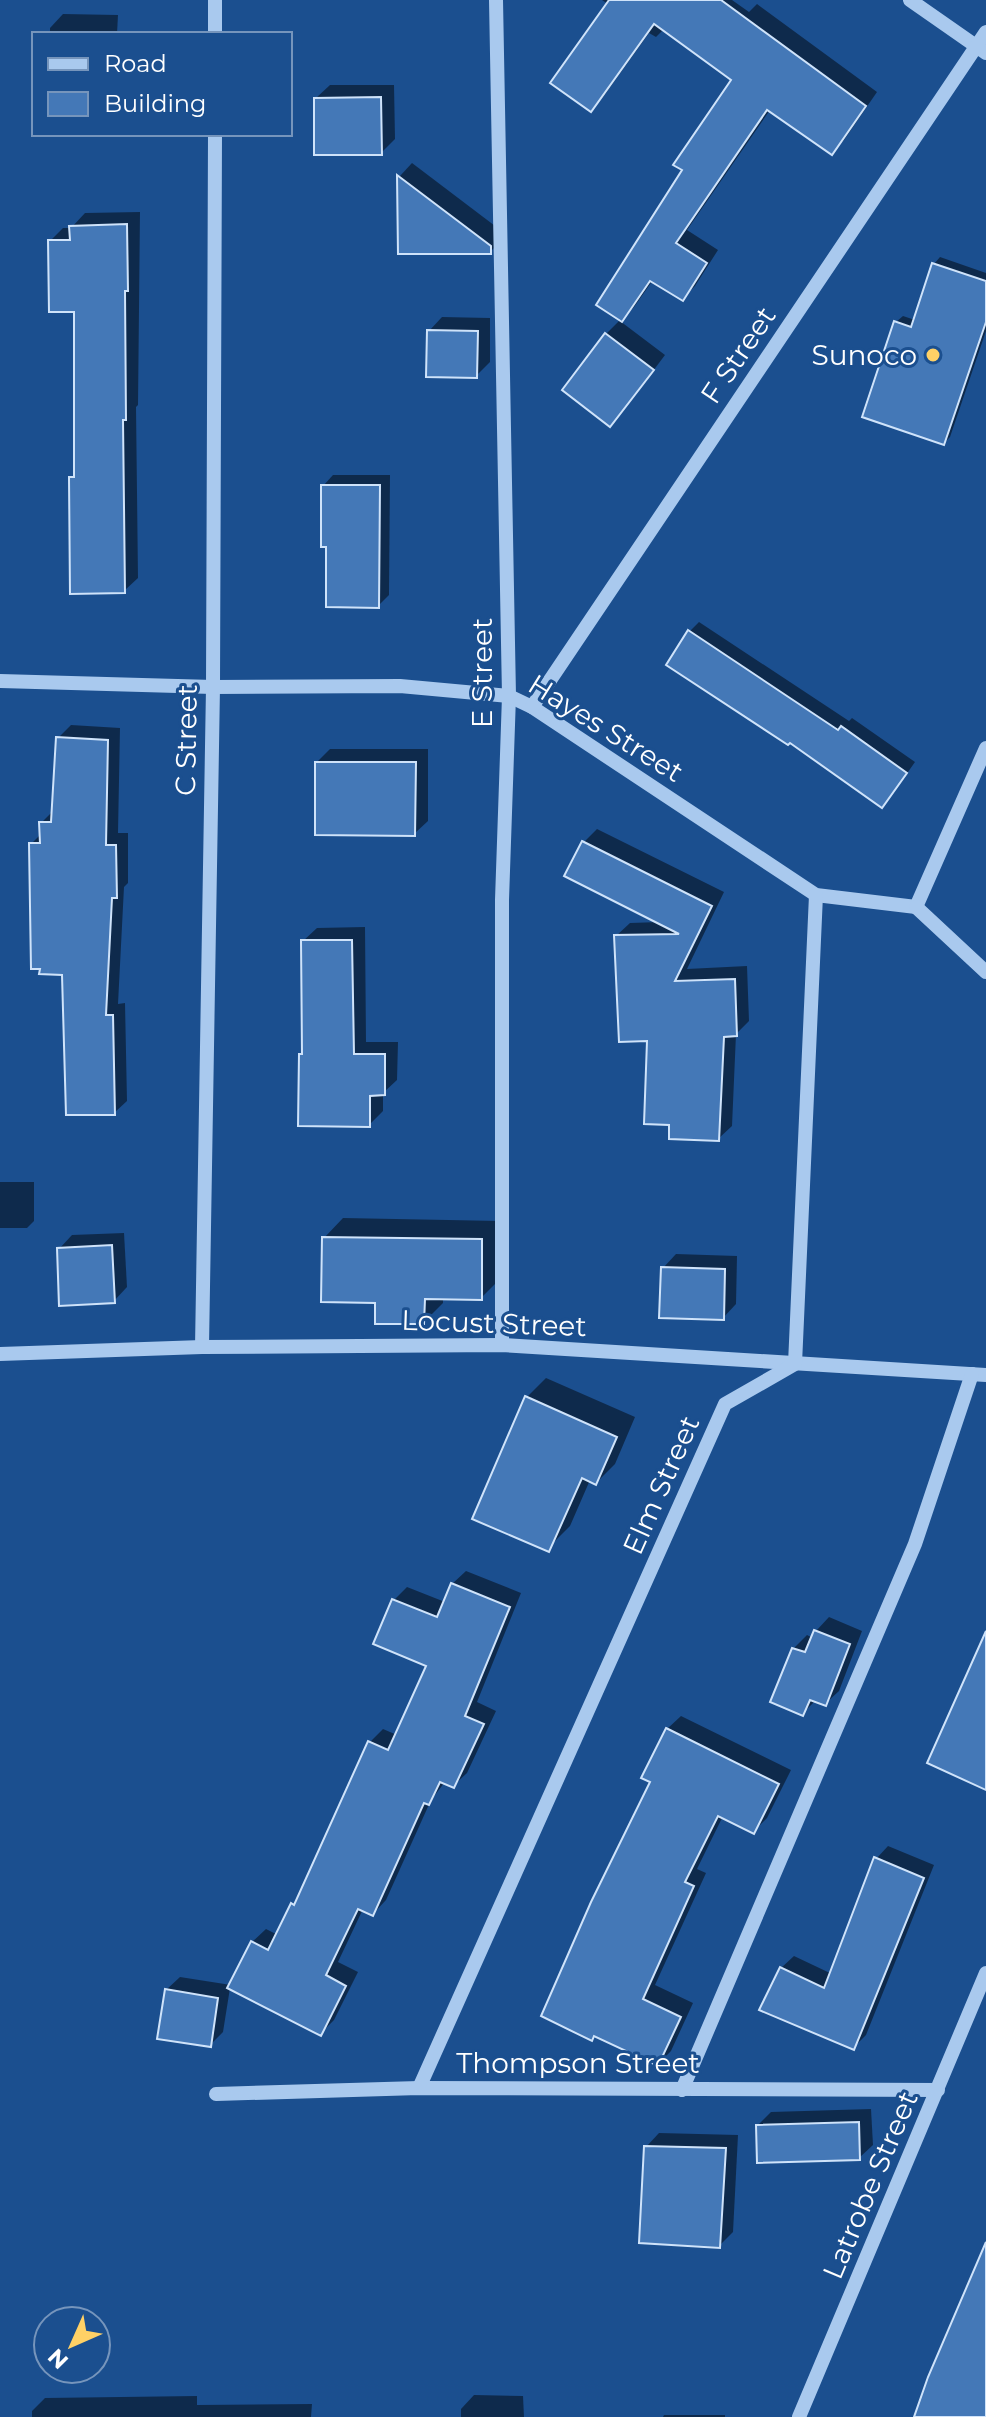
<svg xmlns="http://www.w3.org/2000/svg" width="986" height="2417" viewBox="0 0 986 2417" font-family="Montserrat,sans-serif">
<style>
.shadow{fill:#0007}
.building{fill:#4478b7;stroke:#cfe3fa;stroke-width:2}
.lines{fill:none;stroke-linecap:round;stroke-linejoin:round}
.minor{stroke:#a9c9ee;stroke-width:14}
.poi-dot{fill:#ffd166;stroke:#1b4f8f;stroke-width:3}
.labels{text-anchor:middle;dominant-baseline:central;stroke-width:6;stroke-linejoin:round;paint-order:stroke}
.street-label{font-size:28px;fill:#fff;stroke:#1b4f8f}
.poi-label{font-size:28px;fill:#fff;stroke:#1b4f8f;text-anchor:end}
</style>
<rect width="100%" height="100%" fill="#1b4f8f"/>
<g class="shadow">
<polygon points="602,0 732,0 749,12 757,4 877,92 844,140 831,152 770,110 687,230 718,250 695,286 682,299 653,280 634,307 620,321 665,355 623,411 610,424 564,389 606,334 621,319 684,170 734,80 664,29 656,37 649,33 603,97 591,109 608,4"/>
<polygon points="63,14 118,15 117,34 50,34 50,28"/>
<polygon points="330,85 394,85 395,139 381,153 316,98"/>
<polygon points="412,163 503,232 503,239 490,252 400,252 400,176"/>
<polygon points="140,212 138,405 136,407 138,578 124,591 71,478 76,473 76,310 50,241 63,228 71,228 85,213"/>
<polygon points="940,257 986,273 986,331 950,437 944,443 896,322 903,316 915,320 934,264"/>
<polygon points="442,317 490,318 490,362 476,376 429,331"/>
<polygon points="333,475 390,475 389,595 378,606 328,545 323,486"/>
<polygon points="699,622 849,721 852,718 915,762 891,796 882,806 689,632"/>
<polygon points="71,725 120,728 118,833 128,833 128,883 124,887 118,1004 125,1003 127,1101 114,1113 64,974 31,844 41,834 41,823 54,810 58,738"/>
<polygon points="330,749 428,749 428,821 414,834 317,762"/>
<polygon points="597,829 724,892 687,969 747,966 749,1021 736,1034 732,1126 718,1139 671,1123 649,1039 616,936 630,923 660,922 583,843"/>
<polygon points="365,927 366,1042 398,1042 397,1080 383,1093 383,1111 369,1125 301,1055 304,1051 303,941 317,928"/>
<polygon points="0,1182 34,1182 34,1221 27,1228 0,1228"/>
<polygon points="343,1218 501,1221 500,1279 481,1298 443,1297 443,1303 424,1322 377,1301 324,1238"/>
<polygon points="124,1233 127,1287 114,1301 59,1249 72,1235"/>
<polygon points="676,1254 737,1256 736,1304 723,1318 663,1268"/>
<polygon points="546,1378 635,1417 615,1464 596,1483 590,1480 570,1526 551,1545 527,1397"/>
<polygon points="466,1571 521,1593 477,1702 496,1711 467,1773 453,1786 445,1782 431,1800 386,1900 373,1914 363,1909 338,1962 358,1972 334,2020 321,2033 230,1988 223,2032 210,2045 166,1990 180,1977 231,1985 252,1942 266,1929 278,1935 293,1905 300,1898 370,1742 383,1729 397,1735 429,1665 394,1600 407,1587 445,1602 452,1584"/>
<polygon points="829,1617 862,1631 839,1691 825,1704 816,1700 802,1714 793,1649 807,1635 813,1638 816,1631"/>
<polygon points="681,1716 791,1770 767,1818 754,1831 723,1816 697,1869 706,1873 655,1985 693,2003 671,2051 658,2064 595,2035 653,1781 667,1729"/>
<polygon points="888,1846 934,1865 866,2035 854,2047 781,1968 794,1956 832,1974 876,1859"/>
<polygon points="871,2109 873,2145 859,2158 758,2125 771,2112"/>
<polygon points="659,2133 738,2135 733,2232 719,2246 646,2147"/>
<polygon points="474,2395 523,2396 524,2417 461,2417 461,2409"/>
<polygon points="197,2396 197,2405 312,2404 311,2417 32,2417 32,2411 45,2398"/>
<polygon points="664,2415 725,2415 725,2417 663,2417"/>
</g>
<g class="building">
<polygon points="609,0 721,0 866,106 832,155 767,110 676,243 707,263 683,301 650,281 622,322 596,305 682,170 673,165 731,80 654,24 591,112 550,83"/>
<polygon points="381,97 382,155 314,155 314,98"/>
<polygon points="397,175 491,246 491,254 398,254"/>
<polygon points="127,224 128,291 125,291 126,420 123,420 125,593 70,594 69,477 74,477 74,312 49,312 48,240 70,240 69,226"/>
<polygon points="932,263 986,281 986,322 944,445 862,417 894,321 911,327"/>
<polygon points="427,330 478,331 477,378 426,377"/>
<polygon points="605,333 654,370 610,427 562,390"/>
<polygon points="321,485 380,485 379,608 326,607 326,547 321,547"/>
<polygon points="688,630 838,730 841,726 907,773 882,808 790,743 788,745 666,665"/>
<polygon points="56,737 108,740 106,845 116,845 117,898 112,898 106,1015 113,1015 115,1115 66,1115 62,975 39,974 40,969 31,969 29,843 40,843 39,822 51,822"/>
<polygon points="315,762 416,762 415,836 315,835"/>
<polygon points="582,841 712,906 675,981 735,979 737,1036 724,1037 719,1141 669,1139 669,1125 644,1124 647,1041 619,1042 614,935 679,934 564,876"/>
<polygon points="301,940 352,940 354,1054 385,1054 385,1095 370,1096 370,1127 298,1126 299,1054 302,1054"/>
<polygon points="322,1237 482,1239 482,1300 425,1299 424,1324 375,1324 375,1303 321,1302"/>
<polygon points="112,1245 115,1303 59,1306 57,1248"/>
<polygon points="661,1267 725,1269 724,1320 659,1318"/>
<polygon points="525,1396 617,1437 596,1485 582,1478 549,1552 472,1519"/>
<polygon points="451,1583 510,1607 465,1716 484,1724 454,1788 440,1782 429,1805 424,1803 373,1916 358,1909 326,1975 346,1986 321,2036 227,1988 251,1941 268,1950 291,1903 294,1905 368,1741 388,1750 426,1666 373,1644 392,1599 437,1617"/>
<polygon points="814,1630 850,1644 826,1706 810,1700 803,1716 770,1702 792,1648 805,1652"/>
<polygon points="986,1631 986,1790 927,1763"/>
<polygon points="666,1728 779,1784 754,1834 718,1816 685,1882 694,1886 643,1999 681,2017 658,2066 594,2036 592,2041 541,2016 591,1902 650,1782 641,1778"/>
<polygon points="874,1857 924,1878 854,2050 759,2010 780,1967 824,1988"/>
<polygon points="165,1989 218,1998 211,2047 157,2039"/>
<polygon points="859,2122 860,2160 757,2163 756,2125"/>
<polygon points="644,2146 726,2148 720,2248 639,2243"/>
<polygon points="986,2242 986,2417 914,2417 928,2377"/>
</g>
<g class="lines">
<g class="minor">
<polyline points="496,0 509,696 502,900 502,1345"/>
<polyline points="910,0 986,53"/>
<polyline points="215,34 215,0"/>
<polyline points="0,681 213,687 400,686 509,696 532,707 816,895 916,907"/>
<polyline points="532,707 986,32"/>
<polyline points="916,907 986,748"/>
<polyline points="916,907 986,972"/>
<polyline points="202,1347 213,687 215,134"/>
<polyline points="0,1354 202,1347 502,1345 986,1375"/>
<polyline points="419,2088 725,1404 795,1364 816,895"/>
<polyline points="682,2090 915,1544 972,1374"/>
<polyline points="216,2094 419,2088 938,2090"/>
<polyline points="799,2417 986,1973"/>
</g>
</g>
<circle class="poi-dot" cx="933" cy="355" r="8"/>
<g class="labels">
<g class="street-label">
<text transform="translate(738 355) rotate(-56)">F Street</text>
<text transform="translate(482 673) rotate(-90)">E Street</text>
<text transform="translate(606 728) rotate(32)">Hayes Street</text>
<text transform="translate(186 740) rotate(-89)">C Street</text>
<text transform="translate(494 1323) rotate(2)">Locust Street</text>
<text transform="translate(661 1485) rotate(-66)">Elm Street</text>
<text x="578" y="2063">Thompson Street</text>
<text transform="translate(870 2185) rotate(-67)">Latrobe Street</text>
</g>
<g class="poi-label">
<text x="917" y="355">Sunoco</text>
</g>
</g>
<rect x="32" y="32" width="260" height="104" fill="#1b4f8f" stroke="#7695bc" stroke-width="2"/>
<rect x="48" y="58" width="40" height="12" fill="#a9c9ee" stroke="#7695bc" stroke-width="2"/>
<text x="104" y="72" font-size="24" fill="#ffffff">Road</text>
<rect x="48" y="92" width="40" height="24" fill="#4478b7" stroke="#7695bc" stroke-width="2"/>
<text x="104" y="112" font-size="24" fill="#ffffff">Building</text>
<g transform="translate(72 2345) rotate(225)"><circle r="38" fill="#1b4f8f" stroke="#7695bc" stroke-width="2"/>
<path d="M0-6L14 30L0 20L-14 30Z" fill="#ffd166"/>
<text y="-12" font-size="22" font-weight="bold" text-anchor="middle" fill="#ffffff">N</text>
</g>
</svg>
